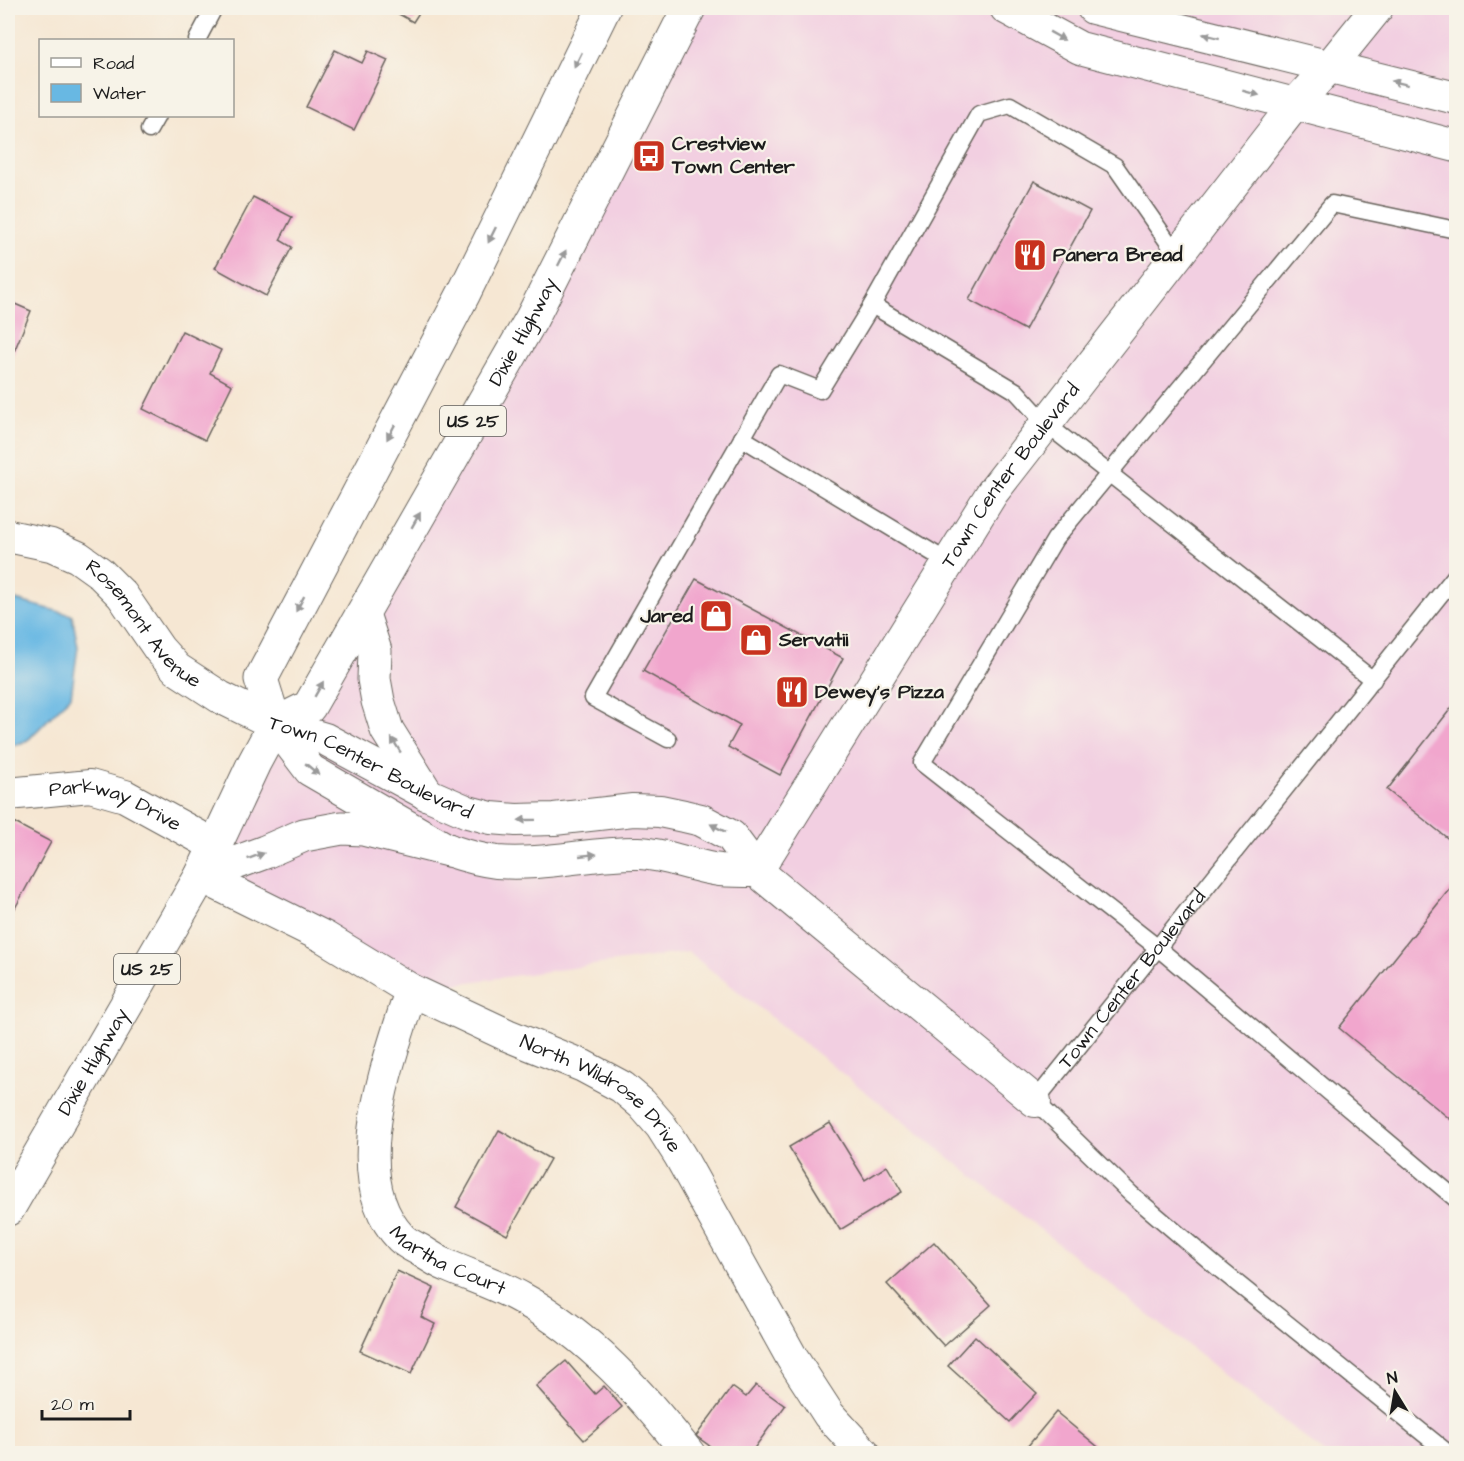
<svg xmlns="http://www.w3.org/2000/svg" width="1464" height="1461" viewBox="0 0 1464 1461" font-family="'Architects Daughter',sans-serif">
<style>
.built{fill:#f2cfe1}
.water{fill:#68b8e3;stroke:#426a80;stroke-width:1.5}
.building{fill:#f1a6cd}
.lines{fill:none;stroke-linecap:round;stroke-linejoin:round}
.lane-casing{stroke:#68635c;stroke-width:19}
.street-casing{stroke:#68635c;stroke-width:34}
.primary-casing{stroke:#68635c;stroke-width:35}
.lane{stroke:#fff;stroke-width:16}
.street{stroke:#fff;stroke-width:32}
.primary{stroke:#fff;stroke-width:33}
.oneway{fill:#999}
.labels{text-anchor:middle;dominant-baseline:central;stroke-width:4.5;stroke-linejoin:round;paint-order:stroke}
.shield{fill:#f7f3e8;stroke:#5e5c59;stroke-width:1.5}
.shield-label{font-size:18px;font-weight:bold;fill:#1c1c1c}
.poi-label{font-size:20px;font-weight:bold;fill:#1c1c1c;stroke:#f7f3e8;text-anchor:start}
.street-label{font-size:20px;fill:#1c1c1c;stroke:#f7f3e8}
</style>
<rect width="100%" height="100%" fill="#f7f3e8"/>
<filter id="ink" filterUnits="userSpaceOnUse"><feTurbulence type="fractalNoise" baseFrequency=".0167" numOctaves="2"/><feDisplacementMap in="SourceGraphic" scale="12" xChannelSelector="R" yChannelSelector="G"/><feConvolveMatrix kernelMatrix="1 2 1 2 8 2 1 2 1" color-interpolation-filters="sRGB"/></filter>
<filter id="wash" filterUnits="userSpaceOnUse"><feTurbulence type="fractalNoise" baseFrequency=".008" numOctaves="4" result="noise"/><feDisplacementMap in="SourceGraphic" scale="24" xChannelSelector="R" yChannelSelector="G"/><feGaussianBlur stdDeviation="1.35" result="paint"/><feColorMatrix in="noise" values="0 0 0 0 0 0 0 0 0 0 0 0 0 0 0 0 0 1.4 0 .05"/><feComposite in="paint" operator="in"/></filter>
<g filter="url(#wash)">
<rect width="100%" height="100%" fill="#f6e7d3"/>
<polygon class="built" points="689,8 1456,8 1456,1453 1324,1453 688,952 411,990 201,876 216,846 309,707"/>
<polygon class="water" points="8,598 72,615 78,647 71,696 27,741 8,747"/>
<g id="blocks">
<g class="building">
<polygon points="388,8 422,8 413,22"/>
<polygon points="335,50 362,63 368,51 388,60 354,130 306,107"/>
<polygon points="1034,181 1090,211 1025,330 969,300"/>
<polygon points="253,197 292,217 280,240 292,247 266,296 215,268"/>
<polygon points="8,301 31,311 8,366"/>
<polygon points="182,331 221,350 210,373 232,385 205,440 143,409"/>
<polygon points="696,579 843,658 780,775 728,747 740,725 643,671"/>
<polygon points="1456,702 1456,845 1387,790"/>
<polygon points="13,822 51,842 8,921 8,831"/>
<polygon points="1456,881 1456,1124 1339,1028"/>
<polygon points="830,1123 865,1180 887,1166 902,1192 840,1230 789,1147"/>
<polygon points="499,1130 550,1159 507,1235 456,1207"/>
<polygon points="934,1242 991,1305 944,1346 887,1284"/>
<polygon points="397,1271 434,1288 421,1317 435,1324 411,1374 360,1351"/>
<polygon points="975,1336 1037,1393 1010,1422 948,1366"/>
<polygon points="566,1361 595,1394 604,1386 622,1407 584,1440 536,1386"/>
<polygon points="756,1385 785,1406 750,1454 721,1454 696,1436 732,1387 746,1397"/>
<polygon points="1056,1412 1098,1447 1093,1454 1034,1454 1027,1447"/>
</g>
</g>
</g>
<g filter="url(#ink)">
<use href="#blocks" fill-opacity="0" stroke="#68635c" stroke-width="1.5"/>
<g class="lines">
<defs>
<g id="lane">
<polyline points="197,40 214,8"/>
<polyline points="149,130 157,116"/>
<polyline points="1456,230 1332,204 1055,539 922,763 1158,948 1456,1199"/>
<polyline points="872,305 1016,391 1046,424 1373,680"/>
<polyline points="742,438 948,562"/>
<polyline points="668,739 593,698 779,374 820,390 872,305 979,114 1010,105 1115,166 1177,255"/>
<path id="s1" d="M1449,1454L1217,1267L1131,1194L1035,1101L1456,575"/>
</g>
<g id="street">
<polyline points="1006,8 1080,48 1456,146"/>
<polyline points="1093,8 1456,98"/>
<path id="s2" d="M8,536L51,545L78,557L99,572L122,595L159,649L177,669L220,697L275,724L325,739L427,794L468,812L491,818L516,820L554,819L633,810L660,811L684,816L701,820L731,836L757,871L1035,1101"/>
<path d="M275,724L310,770L448,850C463,855 480,860 497,862C544,866 592,852 639,853C667,854 693,867 720,870C732,871 745,871 757,871"/>
<path id="s3" d="M8,794L90,786L125,796L216,846"/>
<path id="s4" d="M757,871L992,493L1295,104L1330,66L1377,8"/>
<path id="s5" d="M201,876L324,937L411,990L507,1035L583,1066L622,1087L642,1104L661,1126L680,1156L792,1358L829,1415L865,1454"/>
<path id="s6" d="M411,990C390,1060 342,1176 401,1238C406,1243 414,1247 420,1250C429,1256 438,1262 448,1266C473,1277 499,1285 523,1299C589,1335 642,1395 689,1454"/>
</g>
<g id="primary">
<polyline points="363,614 375,651 374,679 378,701 387,730 427,794"/>
<polyline points="275,724 261,679 464,293 604,8"/>
<polyline points="201,876 265,852 304,835 342,828 363,829 448,850"/>
<path id="s7" d="M8,1209L201,876L254,763L275,724L309,707L532,318L689,8"/>
</g>
</defs>
<use href="#lane" class="lane-casing"/>
<use href="#street" class="street-casing"/>
<use href="#primary" class="primary-casing"/>
<use href="#lane" class="lane"/>
<use href="#street" class="street"/>
<use href="#primary" class="primary"/>
</g>
<defs><path id="oneway-solid" d="M-6-.8H1V-3.2L6.5 0L1 3.2V.8H-6Z" transform="scale(1.5)"/></defs>
<g class="oneway">
<use href="#oneway-solid" transform="translate(1057 36) rotate(29)"/>
<use href="#oneway-solid" transform="translate(1211 36) rotate(-166)"/>
<use href="#oneway-solid" transform="translate(578 60) rotate(116)"/>
<use href="#oneway-solid" transform="translate(1400 83) rotate(-166)"/>
<use href="#oneway-solid" transform="translate(1251 93) rotate(15)"/>
<use href="#oneway-solid" transform="translate(492 235) rotate(116)"/>
<use href="#oneway-solid" transform="translate(562 258) rotate(-63)"/>
<use href="#oneway-solid" transform="translate(391 432) rotate(118)"/>
<use href="#oneway-solid" transform="translate(416 520) rotate(-60)"/>
<use href="#oneway-solid" transform="translate(300 604) rotate(118)"/>
<use href="#oneway-solid" transform="translate(319 689) rotate(-60)"/>
<use href="#oneway-solid" transform="translate(396 745) rotate(-122)"/>
<use href="#oneway-solid" transform="translate(312 769) rotate(40)"/>
<use href="#oneway-solid" transform="translate(527 820) rotate(179)"/>
<use href="#oneway-solid" transform="translate(718 828) rotate(-153)"/>
<use href="#oneway-solid" transform="translate(588 855) rotate(-6)"/>
<use href="#oneway-solid" transform="translate(256 856) rotate(-20)"/>
</g>
</g>
<defs>
<symbol id="bus-square" viewBox="-11 -11 22 22"><rect x="-9" y="-9" width="18" height="18" rx="4" fill="#c8321e" stroke="#f7f3e8"/><path d="M-5-6H5V4H4V6H2V4H-2V6H-4V4H-5ZM-3.5-4V0h7V-4ZM-3.5 1.2v1.5H-2V1.2ZM2 1.2v1.5H3.5V1.2Z" fill="#fff"/></symbol>
<symbol id="restaurant-square" viewBox="-11 -11 22 22"><rect x="-9" y="-9" width="18" height="18" rx="4" fill="#c8321e" stroke="#f7f3e8"/><path d="M-5-6h1v4h1v-4h1v4h1v-4h1v5L-1.5 .5V6h-2V.5L-5-1ZM5-6V6H3V1.5H1.5Q1.5-4 5-6Z" fill="#fff"/></symbol>
<symbol id="shop-square" viewBox="-11 -11 22 22"><rect x="-9" y="-9" width="18" height="18" rx="4" fill="#c8321e" stroke="#f7f3e8"/><path d="M-5-2.5h2.3a2.7 3.5 0 0 1 5.4 0H5L5.5 6h-11ZM-1.5-2.5h3a1.5 2.3 0 0 0-3 0Z" fill="#fff"/></symbol>
</defs>
<g fill-rule="evenodd">
<use href="#bus-square" x="630" y="137" width="38" height="38"/>
<use href="#restaurant-square" x="1011" y="236" width="38" height="38"/>
<use href="#shop-square" x="697" y="597" width="38" height="38"/>
<use href="#shop-square" x="737" y="621" width="38" height="38"/>
<use href="#restaurant-square" x="773" y="673" width="38" height="38"/>
</g>
<g class="labels">
<g class="shield">
<rect x="440" y="406" width="66" height="30" rx="4.5"/>
<rect x="114" y="954" width="66" height="30" rx="4.5"/>
</g>
<g class="shield-label">
<text x="473" y="421">US 25</text>
<text x="147" y="969">US 25</text>
</g>
<g class="poi-label">
<text x="672" y="144">Crestview<tspan x="672" dy="23">Town Center</tspan></text>
<text x="1053" y="255">Panera Bread</text>
<text x="693" y="616" text-anchor="end">Jared</text>
<text x="779" y="640">Servatii</text>
<text x="815" y="692">Dewey’s Pizza</text>
</g>
<g class="street-label">
<text stroke="none"><textPath href="#s7" startOffset="1024">Dixie Highway</textPath></text>
<text stroke="none"><textPath href="#s4" startOffset="470">Town Center Boulevard</textPath></text>
<text stroke="none"><textPath href="#s2" startOffset="168">Rosemont Avenue</textPath></text>
<text stroke="none"><textPath href="#s2" startOffset="442">Town Center Boulevard</textPath></text>
<text stroke="none"><textPath href="#s3" startOffset="111">Parkway Drive</textPath></text>
<text stroke="none"><textPath href="#s1" startOffset="700">Town Center Boulevard</textPath></text>
<text stroke="none"><textPath href="#s7" startOffset="170">Dixie Highway</textPath></text>
<text stroke="none"><textPath href="#s5" startOffset="458">North Wildrose Drive</textPath></text>
<text stroke="none"><textPath href="#s6" startOffset="312">Martha Court</textPath></text>
</g>
</g>
<rect width="1464" height="1461" fill="none" stroke="#f7f3e8" stroke-width="30"/>
<rect x="39" y="39" width="195" height="78" fill="#f7f3e8" stroke="#9f9d96" stroke-width="1.5"/>
<rect x="51" y="58" width="30" height="9" fill="#ffffff" stroke="#9f9d96" stroke-width="1.5"/>
<text x="93" y="69" font-size="18" fill="#1c1c1c">Road</text>
<rect x="51" y="84" width="30" height="18" fill="#68b8e3" stroke="#9f9d96" stroke-width="1.5"/>
<text x="93" y="99" font-size="18" fill="#1c1c1c">Water</text>
<g transform="translate(1395 1392) rotate(349)" stroke="#f7f3e8" stroke-width="4.5" paint-order="stroke">
<path d="M0-4.5L10 22L0 15L-10 22Z" fill="#1c1c1c"/>
<text y="-9" font-size="16" font-weight="bold" text-anchor="middle" fill="#1c1c1c">N</text>
</g>
<path d="M42 1410v9h88v-9" fill="none" stroke="#1c1c1c" stroke-width="3"/>
<text x="51" y="1410" font-size="18" fill="#1c1c1c" stroke="#f7f3e8" stroke-width="4.5" paint-order="stroke">20 m</text>
</svg>
